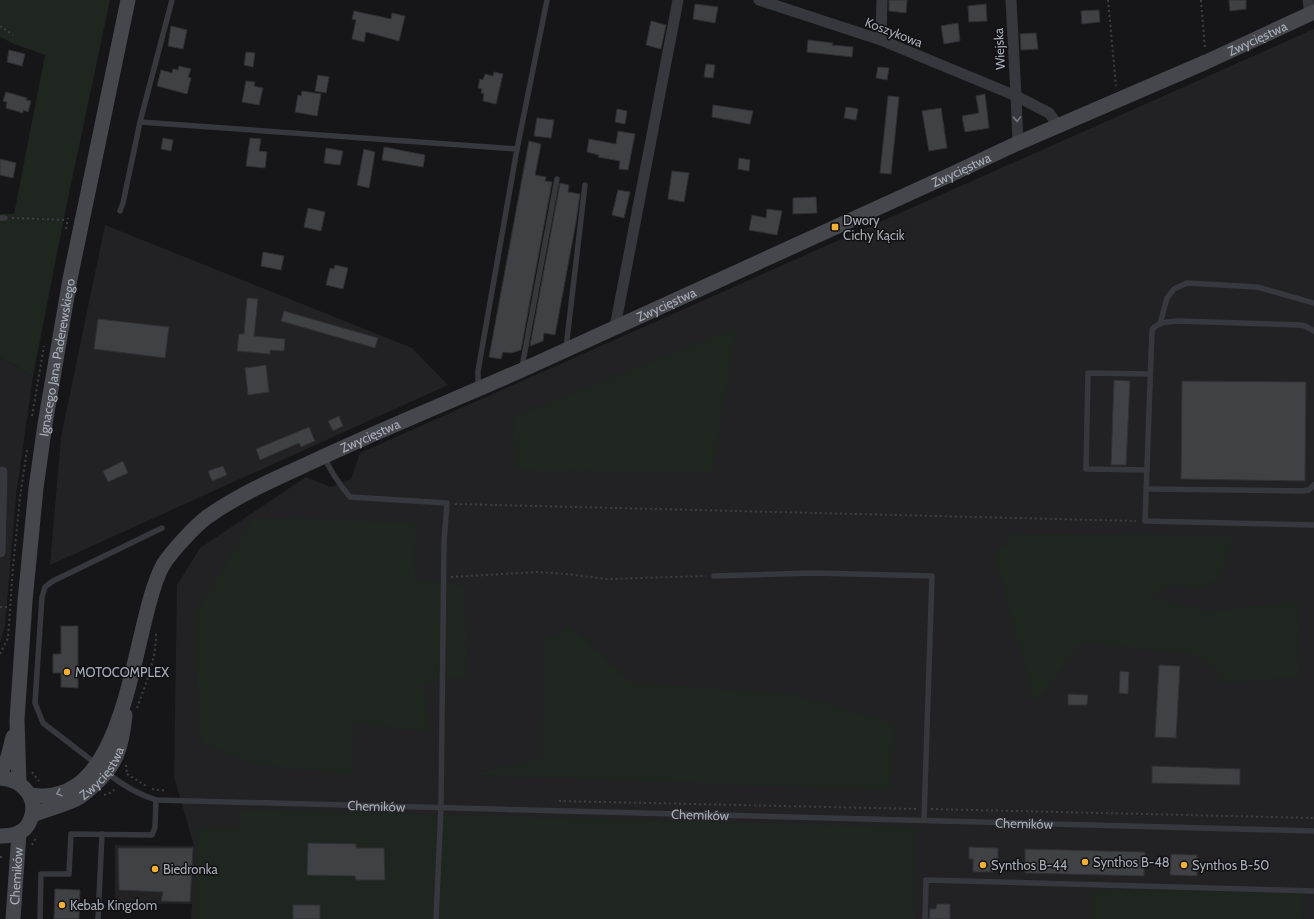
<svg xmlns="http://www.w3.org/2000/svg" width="1314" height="919" viewBox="0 0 1314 919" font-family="Cabin,sans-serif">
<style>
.built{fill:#222225}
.green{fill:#1e261f}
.building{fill:#404145;stroke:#303034}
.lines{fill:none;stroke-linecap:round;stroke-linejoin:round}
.path{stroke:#3d3f44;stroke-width:2;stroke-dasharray:2 3;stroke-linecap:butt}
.lane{stroke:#37383d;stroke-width:5.5}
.street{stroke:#37383d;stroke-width:11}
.secondary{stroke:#45474d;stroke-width:15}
.oneway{stroke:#757881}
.oneway2{stroke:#858993}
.poi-dot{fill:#f2b134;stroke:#111113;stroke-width:1.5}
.labels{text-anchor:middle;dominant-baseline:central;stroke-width:3;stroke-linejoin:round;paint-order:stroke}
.street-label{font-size:13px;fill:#a8adb8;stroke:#111113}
.poi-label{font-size:13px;fill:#a8adb8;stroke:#111113;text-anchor:start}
</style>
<rect width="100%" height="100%" fill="#161618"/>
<g class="built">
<polygon points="1314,29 1314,919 191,919 192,904 115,903 115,845 194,846 174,777 177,585 200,548 306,477 331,487 351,479 360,453"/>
<polygon points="105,225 412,348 448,385 50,565 61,437"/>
<polygon points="0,357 33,376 16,496 5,625 0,643"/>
</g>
<g class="green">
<polygon points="0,0 110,0 67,203 33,376 0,357 0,214 14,214 45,55 14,44 0,37"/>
<polygon points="736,328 713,472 515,471 513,417"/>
<polygon points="253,518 416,522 414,580 464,585 468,677 424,683 430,733 354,722 352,774 257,765 201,743 194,616"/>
<polygon points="1013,534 1234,536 1219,580 1198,590 1173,584 1150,597 1206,611 1300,602 1298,678 1223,682 1212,666 1190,654 1083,642 1035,703 994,556"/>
<polygon points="570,624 631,683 792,694 896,724 890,790 471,775 542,758 543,643"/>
<polygon points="240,809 917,827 915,919 195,919 198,827 238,828"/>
<polygon points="1092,890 1303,893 1302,919 1091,919"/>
</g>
<g class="building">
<polygon points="889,0 907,0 906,13 889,11"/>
<polygon points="1229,0 1246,0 1246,9 1230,11"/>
<polygon points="695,4 718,7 715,23 693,19"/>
<polygon points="986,4 987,21 969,22 968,6"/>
<polygon points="1099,10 1100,22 1082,24 1081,11"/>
<polygon points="354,11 391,19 392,13 405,16 399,41 366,32 364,42 352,39 356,20 352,19"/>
<polygon points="651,21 666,25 661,49 646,45"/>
<polygon points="958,23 960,41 944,44 941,26"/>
<polygon points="171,26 187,30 183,49 168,46"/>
<polygon points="1036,33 1038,49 1021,50 1020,34"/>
<polygon points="808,40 833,43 832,45 853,47 852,57 807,52"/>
<polygon points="9,50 25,54 22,66 7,62"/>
<polygon points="246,52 255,53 253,67 244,65"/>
<polygon points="706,64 715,65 713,78 704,77"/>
<polygon points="179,66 191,69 188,77 191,78 187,94 157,86 161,70 172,73 173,69 178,70"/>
<polygon points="878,67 889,68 887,80 876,78"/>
<polygon points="494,72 503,74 496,104 483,101 484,94 481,93 482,89 478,88 480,79 483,80 485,74 493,76"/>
<polygon points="318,75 329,77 326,93 315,91"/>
<polygon points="246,81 255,82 254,86 263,88 259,105 242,102"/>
<polygon points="302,91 321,94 317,116 295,112 298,95 301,96"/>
<polygon points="6,92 27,98 26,100 31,101 28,112 23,110 23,113 6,108 7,102 3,101"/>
<polygon points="985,94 989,128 965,132 962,116 979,113 976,96"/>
<polygon points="888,96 899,97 891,174 880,173"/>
<polygon points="713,105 753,111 750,124 712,117"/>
<polygon points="846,107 858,109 856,120 844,118"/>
<polygon points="941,108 947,148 929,151 922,111"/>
<polygon points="617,109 627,111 625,124 615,122"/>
<polygon points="537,118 554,120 551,138 534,136"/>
<polygon points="618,131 635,134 628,170 619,169 620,161 598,157 599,155 587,152 589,139 616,144"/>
<polygon points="163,138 173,140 171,151 161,149"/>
<polygon points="250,138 261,139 259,151 267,152 265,168 246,166"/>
<polygon points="529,141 541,144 535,175 546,177 545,181 552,182 521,350 511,353 503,352 501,359 489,357"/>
<polygon points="384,147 425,155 423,167 382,160"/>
<polygon points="326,148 343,151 340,165 324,163"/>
<polygon points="364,149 375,152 369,188 357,185"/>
<polygon points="739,158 750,160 749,171 738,169"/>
<polygon points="0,159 16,163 13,178 0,175"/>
<polygon points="672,171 689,173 684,202 668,199"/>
<polygon points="560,183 569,185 568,192 580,194 576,222 555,335 544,333 543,341 530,346"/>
<polygon points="618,190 630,192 624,218 612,215"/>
<polygon points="816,197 817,213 793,214 793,198"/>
<polygon points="308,208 325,212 321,231 304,227"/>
<polygon points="767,209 782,211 777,235 749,230 752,215 766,218"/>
<polygon points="263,252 284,256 281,270 261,266"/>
<polygon points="335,265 348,268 343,289 326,285 330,268 334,269"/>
<polygon points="247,298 258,299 254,336 285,339 284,351 270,350 270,354 237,351 239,334 244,334"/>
<polygon points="284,311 378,338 375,348 281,321"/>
<polygon points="98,319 169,327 165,358 94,349"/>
<polygon points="266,365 269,392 248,395 245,368"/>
<polygon points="1114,380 1130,381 1126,465 1111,465"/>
<polygon points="1182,381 1306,382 1305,481 1181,479"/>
<polygon points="339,416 343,426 333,431 328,421"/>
<polygon points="309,427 315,441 301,447 299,443 260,460 256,449"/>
<polygon points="123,461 128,473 108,482 103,471"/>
<polygon points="223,466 227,475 212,481 208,471"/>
<polygon points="61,626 78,626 78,688 61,687 61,673 53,673 53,654 61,654"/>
<polygon points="1159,665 1180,666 1176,738 1155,737"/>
<polygon points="1120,671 1129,672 1128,694 1119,693"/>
<polygon points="1068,694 1088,695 1087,705 1068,705"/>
<polygon points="1152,766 1240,769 1240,785 1152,783"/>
<polygon points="308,843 356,844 356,848 384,848 385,880 356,880 355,876 307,875"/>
<polygon points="969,847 998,848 998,859 994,859 994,872 973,872 973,859 969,859"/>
<polygon points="118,848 193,848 190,902 161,901 163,892 119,890"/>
<polygon points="1025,849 1145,852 1144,876 1025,873"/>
<polygon points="1171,854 1197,855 1197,876 1170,875"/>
<polygon points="55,889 80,890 79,919 54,919"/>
<polygon points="937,904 950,904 950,919 929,919 930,909 936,909"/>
<rect x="293" y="905" width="27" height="14"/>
</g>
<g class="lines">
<g class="path">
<polyline points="1108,0 1116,86"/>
<polyline points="1201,0 1205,49"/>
<polyline points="0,26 13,35"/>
<polyline points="12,218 67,220"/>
<polyline points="66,229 68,218"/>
<polyline points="32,416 44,346"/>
<polyline points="455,504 1136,521"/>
<polyline points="451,577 537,572 566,574 607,579 706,576"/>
<polyline points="0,607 9,607"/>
<polyline points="0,654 8,638 13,567 20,497 27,450"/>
<path d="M137,708C146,683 157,658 156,631"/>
<polyline points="126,765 127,774"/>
<polyline points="32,772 39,781"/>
<polyline points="127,774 146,786"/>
<polyline points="152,789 167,791"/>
<polyline points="104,795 110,793 115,789"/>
<polyline points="559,801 917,809"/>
<polyline points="931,809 1314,818"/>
<polyline points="32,845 37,836"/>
<polyline points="0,857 5,857"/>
</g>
<g class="lane">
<polyline points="140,122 517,149"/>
<polyline points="120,211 123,203 140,122 172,0"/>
<polyline points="0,218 5,218"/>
<polyline points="1160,324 1167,298 1174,289 1187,283 1257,287 1314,303"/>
<path d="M1314,331L1305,326L1300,325L1177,321C1167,322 1158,322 1152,330L1145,521L1314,525"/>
<polyline points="566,348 585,185"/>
<polyline points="522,367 557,179"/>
<polyline points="478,387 478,371 517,149 547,0"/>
<path d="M324,456C330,471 340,485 350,497L447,503L444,542L441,807L436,919"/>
<polyline points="1147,470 1086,469 1088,373 1150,374"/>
<polyline points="1147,489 1302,491 1309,490 1314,485"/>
<polyline points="714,576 814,573 932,576 924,820"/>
<polyline points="95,763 43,723 35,703 42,597 45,587 53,581 162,528"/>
<path id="s1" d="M106,772C122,785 137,794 156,800L1314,831"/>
<polyline points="40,919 41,874 69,874 71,834 152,835 155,827 156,800"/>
<polyline points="98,919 102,834"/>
<polyline points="925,919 926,880 1314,891"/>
</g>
<g class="street">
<polyline points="759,0 881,40 1016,96 1049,113 1058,125"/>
<polyline points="1011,0 1016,96 1018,143"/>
<polyline points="1308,0 1310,14"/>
<polyline points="881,40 882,0"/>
<polyline points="615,327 678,0"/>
<polyline points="0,552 2,472"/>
</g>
<g class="secondary">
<polyline points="0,775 8,757 13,737"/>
<path d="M0,778C23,779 41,800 29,823C27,827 23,831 18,833C13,836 6,836 0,836"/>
<path id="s2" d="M19,783L17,720L25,601L36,488L45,424L70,279L128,0"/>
<path id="s3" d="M30,795C131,812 131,623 163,565C171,552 195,526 207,517C241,493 279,477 316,460C384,428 454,400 522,370C665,305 808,239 952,174L1018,143L1206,62L1314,12"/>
<path id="s4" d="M32,815C46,809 62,806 76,799C82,796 88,791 93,786C117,765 122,746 125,715"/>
<path id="s5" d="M13,919L19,833"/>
</g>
</g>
<defs><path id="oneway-chevron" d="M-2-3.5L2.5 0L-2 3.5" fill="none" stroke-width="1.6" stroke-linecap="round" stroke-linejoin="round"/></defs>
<use class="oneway" href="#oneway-chevron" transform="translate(1017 119) rotate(88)"/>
<use class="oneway2" href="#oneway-chevron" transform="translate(59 793) rotate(161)"/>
<g class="poi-dot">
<rect x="831" y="223" width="8" height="8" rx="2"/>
<circle cx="67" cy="672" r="4"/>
<circle cx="1085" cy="862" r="4"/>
<circle cx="983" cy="865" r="4"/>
<circle cx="1184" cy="865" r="4"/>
<circle cx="155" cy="869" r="4"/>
<circle cx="62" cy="905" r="4"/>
</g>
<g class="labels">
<g class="street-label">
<text transform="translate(894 32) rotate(21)">Koszykowa</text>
<text stroke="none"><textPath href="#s3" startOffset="1509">Zwycięstwa</textPath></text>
<text transform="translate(999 49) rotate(-93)">Wiejska</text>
<text stroke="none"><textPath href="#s3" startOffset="1185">Zwycięstwa</textPath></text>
<text stroke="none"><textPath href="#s3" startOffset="861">Zwycięstwa</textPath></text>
<text stroke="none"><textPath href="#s2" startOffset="428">Ignacego Jana Paderewskiego</textPath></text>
<text stroke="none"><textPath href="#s3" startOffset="537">Zwycięstwa</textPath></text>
<text stroke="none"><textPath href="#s4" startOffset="84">Zwycięstwa</textPath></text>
<text stroke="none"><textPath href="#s1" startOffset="278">Chemików</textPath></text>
<text stroke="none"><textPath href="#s1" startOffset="602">Chemików</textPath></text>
<text stroke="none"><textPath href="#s1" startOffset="926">Chemików</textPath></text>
<text stroke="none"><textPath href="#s5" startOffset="43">Chemików</textPath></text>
</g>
<g class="poi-label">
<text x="843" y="220">Dwory<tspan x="843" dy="15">Cichy Kącik</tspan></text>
<text x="75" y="672">MOTOCOMPLEX</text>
<text x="1093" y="862">Synthos B-48</text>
<text x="991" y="865">Synthos B-44</text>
<text x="1192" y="865">Synthos B-50</text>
<text x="163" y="869">Biedronka</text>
<text x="70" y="905">Kebab Kingdom</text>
</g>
</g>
</svg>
